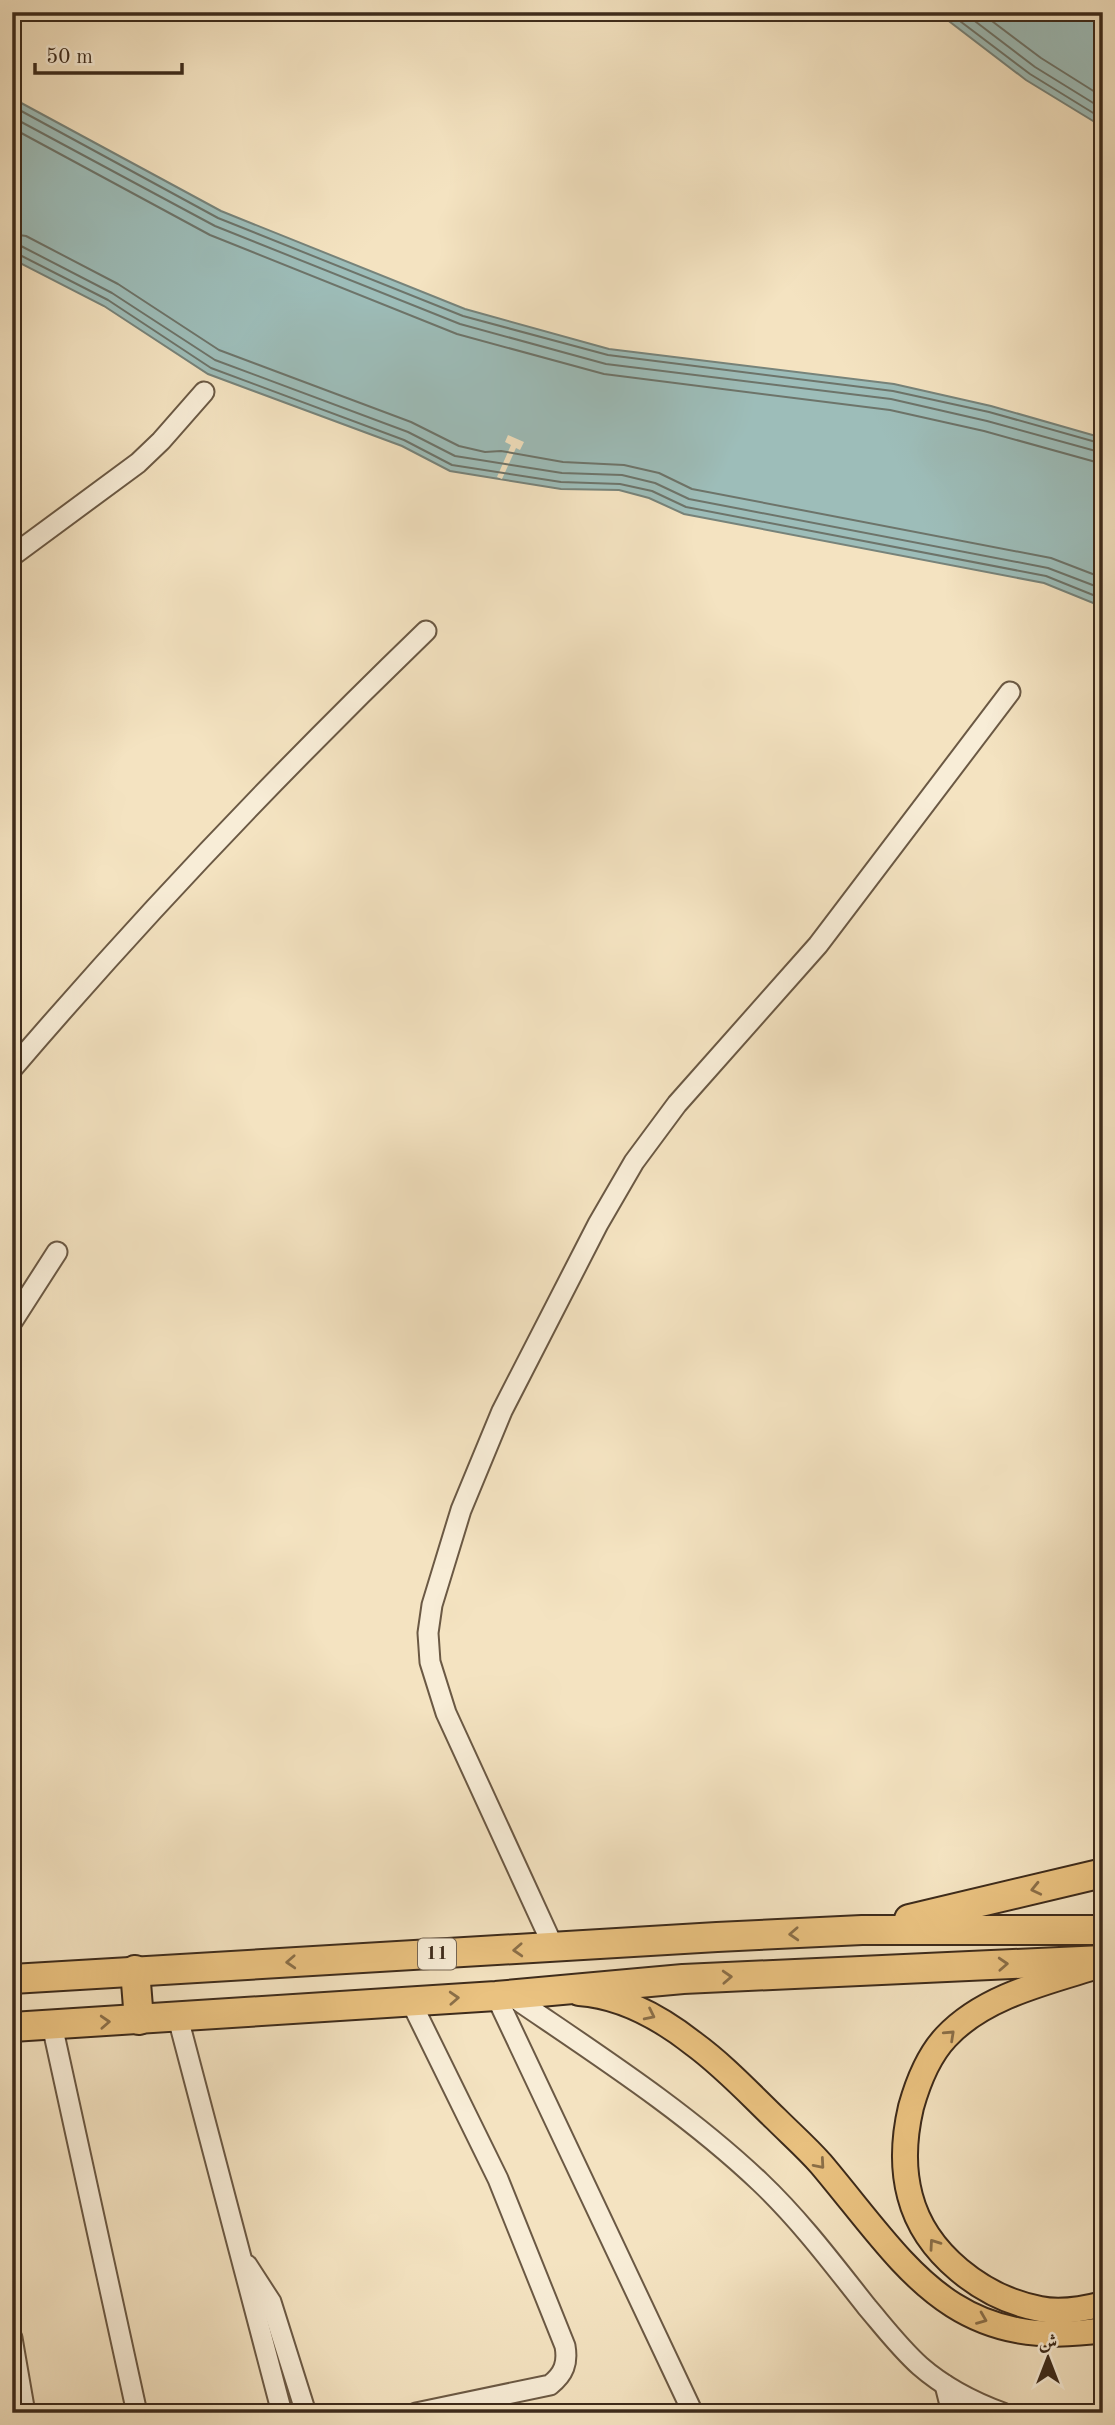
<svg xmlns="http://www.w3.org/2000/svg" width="1115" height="2425" viewBox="0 0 1115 2425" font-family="'Old Standard TT',Amiri,serif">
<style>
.water{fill:#9dbdb9;stroke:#77837a;stroke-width:2}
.pier{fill:#f4e3c1}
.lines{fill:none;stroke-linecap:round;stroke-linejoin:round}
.shore{stroke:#6d746a;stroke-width:2}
.minor-casing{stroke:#6b5944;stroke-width:23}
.major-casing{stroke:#3d2b1b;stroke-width:28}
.highway-casing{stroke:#3d2b1b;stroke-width:32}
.minor{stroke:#f8edd7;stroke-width:19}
.major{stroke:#eac280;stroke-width:24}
.highway{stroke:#eac280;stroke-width:28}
.oneway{stroke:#8b6f48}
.labels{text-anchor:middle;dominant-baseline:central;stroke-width:5;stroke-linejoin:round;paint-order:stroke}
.shield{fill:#f8edd7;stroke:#756553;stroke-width:2}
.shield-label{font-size:19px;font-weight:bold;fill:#3d2b1b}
</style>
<rect width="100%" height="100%" fill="#f4e3c1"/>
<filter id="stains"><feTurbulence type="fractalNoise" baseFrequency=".00286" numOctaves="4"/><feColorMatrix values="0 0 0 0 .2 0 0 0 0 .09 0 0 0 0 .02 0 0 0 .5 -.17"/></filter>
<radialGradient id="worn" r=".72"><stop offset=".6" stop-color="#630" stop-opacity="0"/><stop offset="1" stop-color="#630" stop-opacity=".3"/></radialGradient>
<g class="water">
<polygon points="937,12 1103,12 1103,127 1026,80"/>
<polygon points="12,98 221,211 465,309 609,349 894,384 991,406 1103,438 1103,607 1044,583 684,514 649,498 619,490 561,489 450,471 402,446 208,374 104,306 12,259"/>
</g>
<polygon class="pier" points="508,435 524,442 520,450 516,448 502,479 497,477 511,445 505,442"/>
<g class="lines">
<g class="shore">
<polyline points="948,12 1030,74 1103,119"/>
<polyline points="963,12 1035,67 1103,109"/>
<polyline points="980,12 1041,58 1103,97"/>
<polyline points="12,106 218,218 463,316 608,355 893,391 989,412 1103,444"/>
<polyline points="12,117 215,226 460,324 606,364 891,399 987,421 1103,453"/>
<polyline points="12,128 210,235 457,334 604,374 890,410 984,431 1103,464"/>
<polyline points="12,234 26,236 118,284 219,350 411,422 459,446 485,452 501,451 563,462 624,465 659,473 692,489 1051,558 1103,578"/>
<polyline points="12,244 21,246 112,293 215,360 408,432 455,456 562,473 622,475 655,483 689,499 1048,568 1103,589"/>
<polyline points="12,253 18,254 108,300 211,368 404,440 452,465 561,482 620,484 652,491 686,507 1046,576 1103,599"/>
</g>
<defs>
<g id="minor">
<polyline points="12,556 138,463 161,441 204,392"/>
<path d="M12,1069C143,916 281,771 426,631"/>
<polyline points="12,1322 57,1252"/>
<polyline points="554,1948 446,1713 430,1662 428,1633 432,1605 461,1510 502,1411 598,1224 634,1162 677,1104 818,945 1010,692"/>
<path d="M510,1995C596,2054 684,2110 760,2182C800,2220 833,2264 867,2307C884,2327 900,2348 920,2366C944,2387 973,2402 1003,2413"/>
<polyline points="496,1996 693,2413"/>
<path d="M410,2000L498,2179L565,2346C568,2363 564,2374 550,2385L416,2413"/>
<polyline points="178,2018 282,2413"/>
<polyline points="52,2025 137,2413"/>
<polyline points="247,2265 271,2302 306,2413"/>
<polyline points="12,2338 25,2413"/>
<polyline points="945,2385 952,2413"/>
</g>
<g id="major">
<path d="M1098,1966C1047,1982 984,1996 946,2037C928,2056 918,2082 911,2107C904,2137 902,2166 910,2196C925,2254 983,2298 1040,2309C1059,2313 1084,2309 1103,2304"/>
<path d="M579,1993C622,1996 661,2018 694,2044C724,2066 749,2093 776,2119C791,2134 807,2148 821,2164C906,2265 951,2353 1103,2330"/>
</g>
<g id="highway">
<polyline points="909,1919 1103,1873"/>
<polyline points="135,1970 139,2020"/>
<polyline points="12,1979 717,1937 862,1930 1103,1930"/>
<polyline points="12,2027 496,1996 683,1979 1103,1960"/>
</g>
</defs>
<use href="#minor" class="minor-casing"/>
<use href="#major" class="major-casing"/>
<use href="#highway" class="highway-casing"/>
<use href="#minor" class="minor"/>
<use href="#major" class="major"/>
<use href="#highway" class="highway"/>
</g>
<defs><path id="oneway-chevron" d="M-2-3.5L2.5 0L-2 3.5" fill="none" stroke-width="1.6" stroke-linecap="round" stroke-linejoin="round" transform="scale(1.75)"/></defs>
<g class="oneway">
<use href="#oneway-chevron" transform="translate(1036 1889) rotate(167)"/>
<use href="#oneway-chevron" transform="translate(794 1934) rotate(177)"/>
<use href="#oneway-chevron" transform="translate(518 1950) rotate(177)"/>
<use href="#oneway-chevron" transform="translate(291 1962) rotate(177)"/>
<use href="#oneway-chevron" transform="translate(1003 1964) rotate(-3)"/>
<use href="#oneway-chevron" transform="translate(727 1977) rotate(-3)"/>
<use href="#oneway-chevron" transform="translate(454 1998) rotate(-3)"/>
<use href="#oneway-chevron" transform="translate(650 2015) rotate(26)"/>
<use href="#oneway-chevron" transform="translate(105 2022) rotate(-3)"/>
<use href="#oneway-chevron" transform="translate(950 2035) rotate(-43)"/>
<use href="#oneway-chevron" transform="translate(820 2164) rotate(49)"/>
<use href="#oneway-chevron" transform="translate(934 2244) rotate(-125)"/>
<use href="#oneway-chevron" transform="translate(982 2319) rotate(22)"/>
</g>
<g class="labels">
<rect class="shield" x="418" y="1938.5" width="38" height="31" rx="5"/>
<g class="shield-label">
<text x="437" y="1954">11</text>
</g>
</g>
<rect width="1115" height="2425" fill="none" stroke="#f4e3c1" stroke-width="42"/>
<rect x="14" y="14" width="1087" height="2397" fill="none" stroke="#3d2b1b" stroke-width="3.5"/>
<rect x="21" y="21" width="1073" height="2383" fill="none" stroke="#3d2b1b" stroke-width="2"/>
<g transform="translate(1048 2358)" stroke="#f8edd7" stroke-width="5" paint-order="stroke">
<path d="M0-5L12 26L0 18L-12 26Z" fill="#3d2b1b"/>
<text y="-10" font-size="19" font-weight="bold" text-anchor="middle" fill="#3d2b1b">ش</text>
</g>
<path d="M35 63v10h147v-10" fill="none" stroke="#3d2b1b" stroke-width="3.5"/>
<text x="46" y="63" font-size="21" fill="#3d2b1b" stroke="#f8edd7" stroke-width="5" paint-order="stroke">50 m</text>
<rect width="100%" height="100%" filter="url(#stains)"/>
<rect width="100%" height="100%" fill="url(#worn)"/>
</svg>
